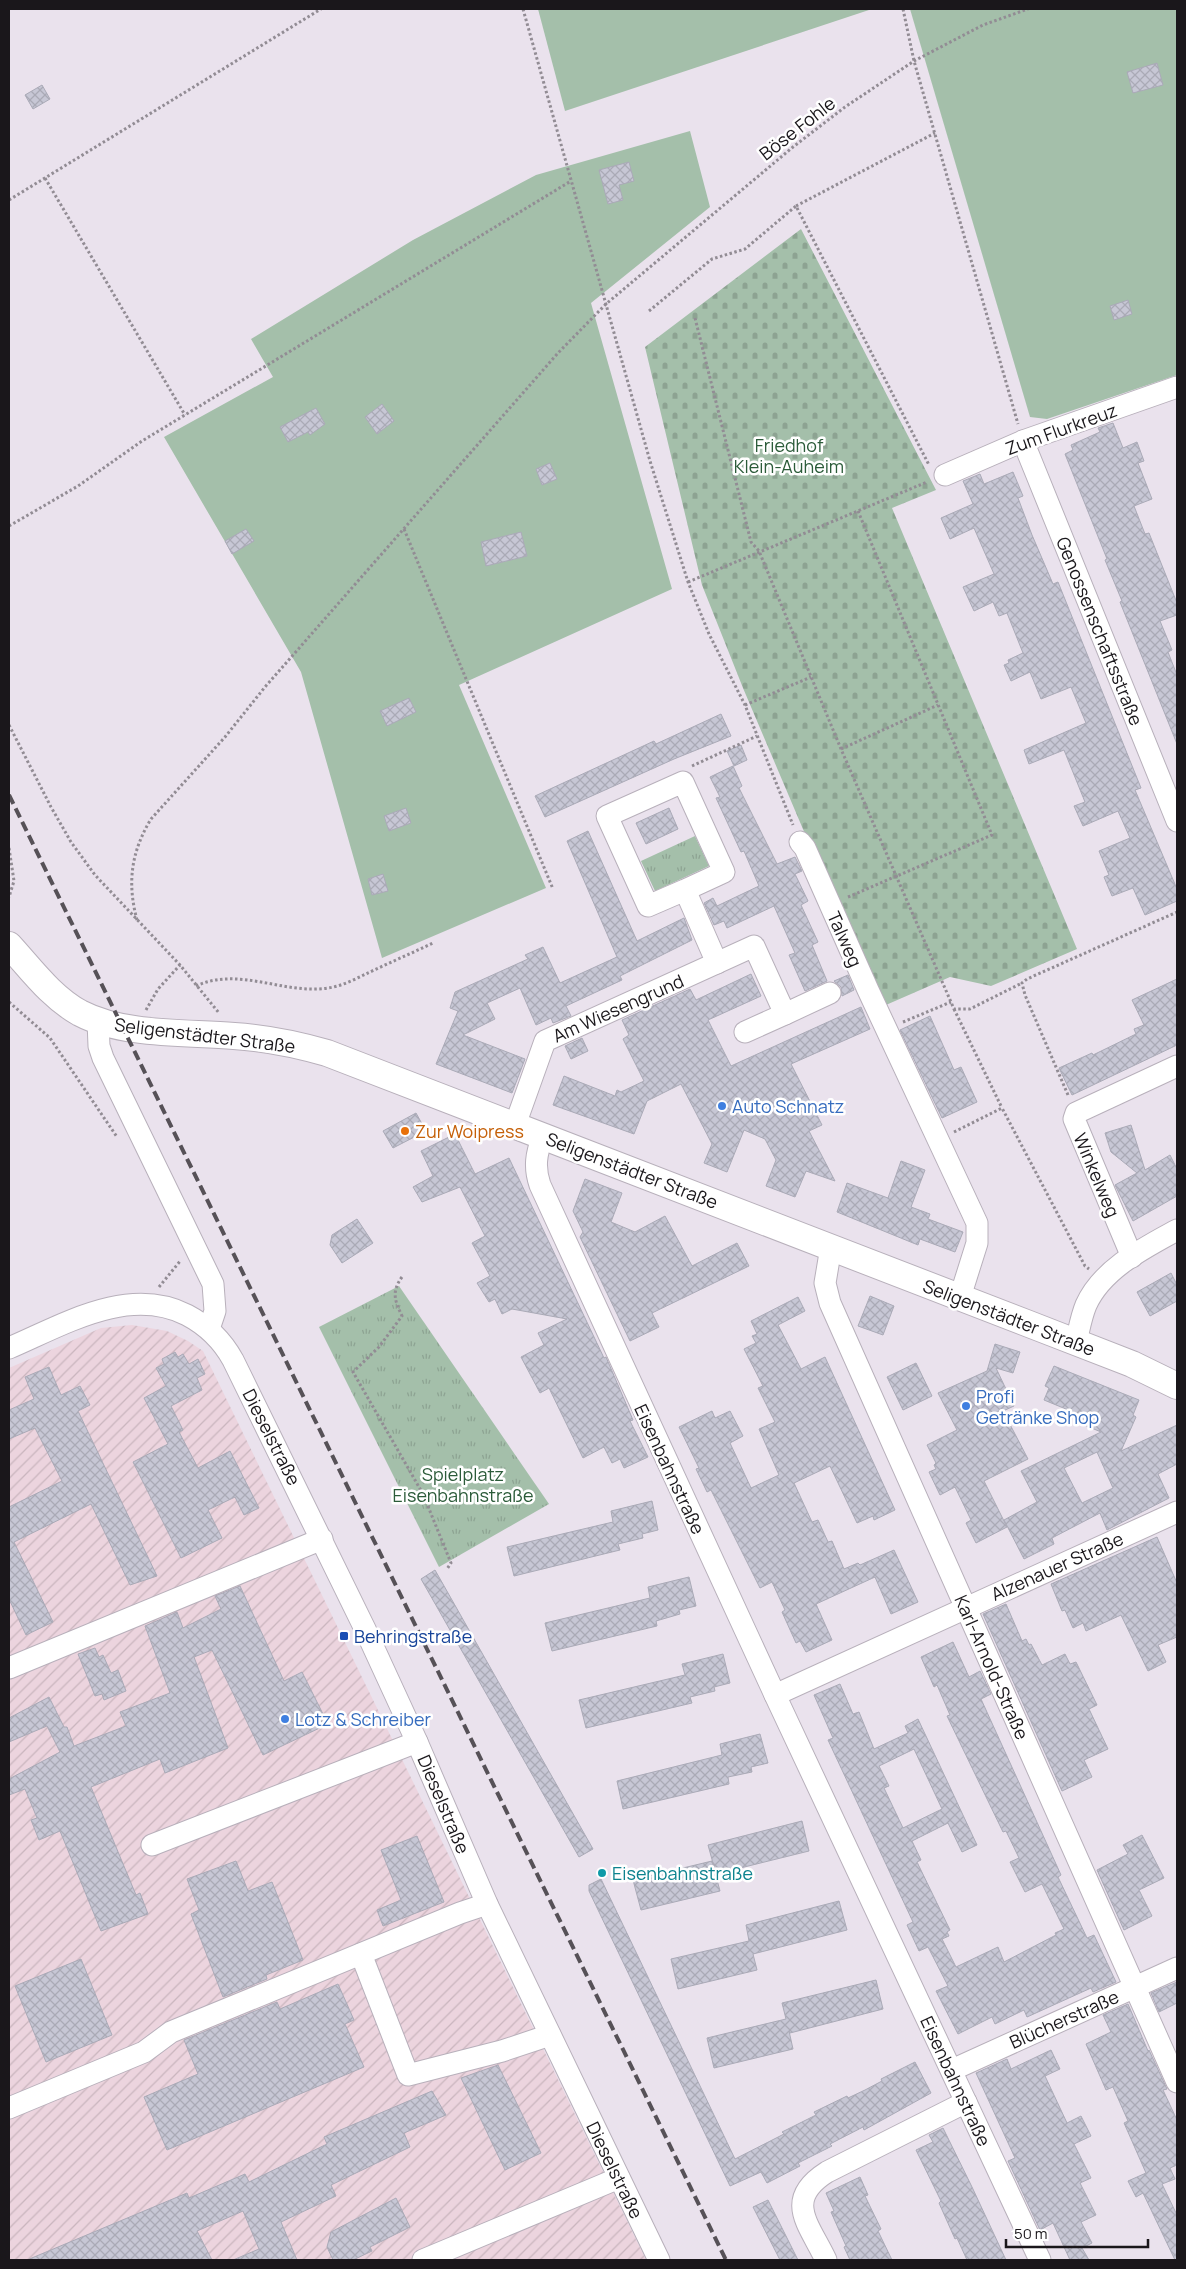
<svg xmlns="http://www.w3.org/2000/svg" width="1186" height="2269" viewBox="0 0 1186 2269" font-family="Manrope,sans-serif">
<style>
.industrial{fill:url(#industrial-furrows)}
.green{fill:#a4bfaa}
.cemetery{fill:url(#cemetery-stones)}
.park{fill:url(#park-tufts)}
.building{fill:url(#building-cross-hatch);stroke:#aaaab7;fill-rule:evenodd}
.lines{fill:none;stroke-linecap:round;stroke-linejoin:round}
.minor-casing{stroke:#b8b0bb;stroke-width:23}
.major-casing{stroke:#b8b0bb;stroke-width:28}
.path{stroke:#928c94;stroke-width:3;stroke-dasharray:2.5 2.5;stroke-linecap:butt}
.minor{stroke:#fff;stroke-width:21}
.major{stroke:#fff;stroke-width:26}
.rail{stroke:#565157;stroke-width:4;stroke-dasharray:10 5;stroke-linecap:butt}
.shop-dot{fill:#3f7fe0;stroke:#fff;stroke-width:2}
.food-dot{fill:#e8710a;stroke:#fff;stroke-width:2}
.transit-dot{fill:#1a4fb4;stroke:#fff;stroke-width:2}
.culture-dot{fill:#0f9aa8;stroke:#fff;stroke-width:2}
.labels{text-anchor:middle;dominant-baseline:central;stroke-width:5;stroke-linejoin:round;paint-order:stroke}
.street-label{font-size:18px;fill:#1a171b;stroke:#fff}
.park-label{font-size:18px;fill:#2b5b39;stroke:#fff}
.shop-label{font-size:18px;fill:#366cbe;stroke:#fff;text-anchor:start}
.food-label{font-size:18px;fill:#c56008;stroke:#fff;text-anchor:start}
.transit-label{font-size:18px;fill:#164399;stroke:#fff;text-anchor:start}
.culture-label{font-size:18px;fill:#0d838f;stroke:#fff;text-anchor:start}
</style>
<defs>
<pattern id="industrial-furrows" width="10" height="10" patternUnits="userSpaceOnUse" patternTransform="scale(1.25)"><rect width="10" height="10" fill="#ecd4de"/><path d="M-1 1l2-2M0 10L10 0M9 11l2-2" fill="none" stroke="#cab5be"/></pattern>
<pattern id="cemetery-stones" width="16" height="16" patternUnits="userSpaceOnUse" patternTransform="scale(1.25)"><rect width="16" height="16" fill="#a4bfaa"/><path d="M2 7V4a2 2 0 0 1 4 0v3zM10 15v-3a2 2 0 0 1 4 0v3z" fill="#8da392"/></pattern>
<pattern id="park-tufts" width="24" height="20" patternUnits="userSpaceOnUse" patternTransform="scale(1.25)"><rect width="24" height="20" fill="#a4bfaa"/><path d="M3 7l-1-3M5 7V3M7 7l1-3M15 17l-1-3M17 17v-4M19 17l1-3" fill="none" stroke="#8da392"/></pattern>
<pattern id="building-cross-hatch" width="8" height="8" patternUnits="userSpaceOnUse" patternTransform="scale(1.25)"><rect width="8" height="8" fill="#c7c7d5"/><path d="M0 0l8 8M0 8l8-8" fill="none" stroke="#aaaab6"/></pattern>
</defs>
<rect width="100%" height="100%" fill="#eae2ed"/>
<polygon class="industrial" points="132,1325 167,1331 188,1341 203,1351 646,2260 9,2260 9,1368 101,1328"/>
<g class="green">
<polygon points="538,9 872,9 565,111"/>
<polygon points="910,9 1177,9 1177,375 1047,419 1030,417"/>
<polygon points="690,131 710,207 591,303 672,589 459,685 546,888 382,958 301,672 164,437 273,377 251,339 413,240 536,175"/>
</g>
<polygon class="cemetery" points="801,229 936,490 892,508 1077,949 991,986 950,977 879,1008 743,688 702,585 645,347"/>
<g class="park">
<polygon points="695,836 709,866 655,891 641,861"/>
<polygon points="399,1286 549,1504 439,1567 319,1327"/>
</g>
<g class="building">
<polygon points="1157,63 1163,85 1133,93 1127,72"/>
<polygon points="42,85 50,99 33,109 25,95"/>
<polygon points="629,162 634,181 619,185 623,200 608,204 599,170"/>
<polygon points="1128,300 1132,314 1114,320 1110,306"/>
<polygon points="382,404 394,421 377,434 365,417"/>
<polygon points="316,408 325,424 310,435 308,432 288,442 280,427"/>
<polygon points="1113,423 1123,448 1137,442 1144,461 1138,463 1152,499 1134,506 1145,534 1149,533 1177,603 1177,615 1160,621 1172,650 1168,652 1177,675 1177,744 1120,602 1122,601 1105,560 1107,559 1065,454 1073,450 1071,445 1100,432 1098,428"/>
<polygon points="550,463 557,479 542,485 536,469"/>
<polygon points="1013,472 1023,496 1018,498 1032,535 1053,584 1058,582 1141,788 1135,790 1177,889 1177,901 1145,915 1133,888 1112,896 1104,877 1109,875 1099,851 1130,838 1118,811 1083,826 1074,806 1085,802 1064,750 1029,764 1024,750 1086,723 1071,687 1041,699 1030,672 1011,681 1004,665 1009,663 1008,660 1023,653 1007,613 999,616 993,602 974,611 963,587 994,574 974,528 950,539 941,518 973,504 963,481 980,474 984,484"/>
<polygon points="246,529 254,541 232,554 225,541"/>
<polygon points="521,532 527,556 486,566 481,542"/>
<polygon points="409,698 416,712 387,726 380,711"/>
<polygon points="721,714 731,736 674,759 545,817 535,796 654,741 656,744"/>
<polygon points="741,745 747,760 734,766 727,751"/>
<polygon points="733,766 742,786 739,788 777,864 795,857 802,871 795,874 808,901 801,905 818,942 812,945 827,981 805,991 789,955 795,953 774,906 727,928 724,921 714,925 704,903 713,898 717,906 759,886 744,851 741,852 716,798 720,797 710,777"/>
<polygon points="406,808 411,823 389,831 384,816"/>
<polygon points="669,808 678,829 646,844 636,823"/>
<polygon points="588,831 637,941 684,918 692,940 620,976 622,980 566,1006 571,1016 553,1023 551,1018 536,1025 520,988 487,1003 495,1019 463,1035 525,1059 512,1093 436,1064 458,1011 450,1008 455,992 528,959 525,955 543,947 560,983 617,957 567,841"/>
<polygon points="383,874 388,891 372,895 368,879"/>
<polygon points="751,974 761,996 708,1020 731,1066 861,1007 870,1029 791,1064 822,1125 809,1131 835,1181 806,1171 795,1197 766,1186 776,1160 765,1139 744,1130 727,1172 704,1163 712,1144 681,1084 647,1101 634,1134 553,1105 564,1076 615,1096 617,1090 621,1092 644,1081 623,1039 629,1035 622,1020 690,989 696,1000"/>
<polygon points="848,975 854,990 842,996 841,987 834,981"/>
<polygon points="1177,979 1177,1045 1072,1095 1059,1068 1092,1053 1093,1055 1136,1034 1134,1029 1144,1025 1132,1000"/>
<polygon points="930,1016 954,1070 961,1067 977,1102 942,1118 900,1030"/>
<polygon points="582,1038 588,1051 571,1059 565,1046"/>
<polygon points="416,1113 426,1131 393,1148 383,1131"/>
<polygon points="1131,1125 1145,1170 1170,1155 1177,1169 1177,1196 1133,1221 1115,1185 1137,1173 1111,1152 1105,1133"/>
<polygon points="455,1134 475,1174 509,1158 604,1358 606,1357 633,1420 630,1421 648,1457 624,1468 620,1459 612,1463 604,1447 583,1458 549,1388 540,1393 521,1357 544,1345 538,1333 567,1319 512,1309 502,1314 495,1299 489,1302 477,1283 490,1276 472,1243 485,1236 460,1187 422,1202 413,1187 433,1176 421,1151"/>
<polygon points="901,1161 925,1170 911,1207 930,1214 928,1219 963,1232 955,1252 920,1239 918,1245 837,1212 847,1183 888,1198"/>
<polygon points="585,1179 622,1193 611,1222 635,1232 665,1216 692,1266 737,1243 749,1266 652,1313 659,1327 630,1341 580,1237 583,1232 573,1211"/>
<polygon points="357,1219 373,1243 342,1263 330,1245 332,1235"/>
<polygon points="1171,1273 1177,1285 1177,1301 1150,1316 1137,1292"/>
<polygon points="870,1296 894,1306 883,1335 858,1326"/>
<polygon points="798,1297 805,1311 778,1325 801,1369 825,1357 895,1510 874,1520 873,1516 857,1523 830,1466 794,1483 812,1522 818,1520 828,1542 832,1541 844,1569 858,1563 860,1565 894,1550 918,1602 891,1614 875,1577 816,1604 832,1640 806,1652 800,1641 796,1643 782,1612 785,1610 772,1582 760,1588 711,1490 707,1492 696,1469 699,1468 679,1427 712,1411 715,1418 730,1411 743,1436 730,1443 751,1488 779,1475 759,1429 775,1422 758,1388 763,1386 744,1349 756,1343 752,1336 757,1334 751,1321"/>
<polygon points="995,1344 1020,1352 1013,1373 996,1368 1014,1406 1003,1411 1028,1459 984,1481 1007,1527 976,1543 966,1523 971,1520 955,1487 940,1495 929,1472 936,1469 934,1465 936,1463 927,1445 957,1430 938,1393 987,1371"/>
<polygon points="175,1352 178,1357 183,1354 189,1364 198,1359 205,1374 197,1378 202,1390 171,1406 183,1430 179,1432 198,1468 230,1451 259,1508 244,1515 235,1497 208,1510 222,1538 181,1558 133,1462 168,1444 144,1398 166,1386 156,1368 164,1364 162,1359"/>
<polygon points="916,1363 932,1396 903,1410 887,1377"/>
<path d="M1054,1366L1139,1400L1133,1415L1136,1417L1121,1451L1177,1425V1464L1158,1474L1169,1498L1107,1530L1100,1513L1052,1538L1054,1544L1024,1559L1004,1520L1037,1502L1021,1471L1101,1432L1075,1421L1078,1414L1044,1400L1049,1388L1045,1386ZM1097,1452L1113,1488L1082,1503L1064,1468Z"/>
<polygon points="49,1367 61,1395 80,1386 90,1405 78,1411 157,1576 130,1585 91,1504 14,1542 53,1622 26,1635 9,1599 9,1507 62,1481 35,1428 9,1439 9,1410 34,1399 25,1377"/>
<polygon points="652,1501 658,1530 642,1534 643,1538 618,1544 620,1550 514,1576 507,1547 613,1522 611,1511"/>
<polygon points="1157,1537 1177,1583 1177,1637 1158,1645 1166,1662 1148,1671 1121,1615 1086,1631 1083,1623 1073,1628 1065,1610 1062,1611 1051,1584"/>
<polygon points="435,1570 593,1849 579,1857 421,1579"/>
<polygon points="689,1577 696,1606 679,1610 680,1614 656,1621 657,1626 552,1651 545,1623 650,1598 648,1587"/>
<polygon points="240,1586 284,1681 302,1672 328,1724 263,1755 212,1650 194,1657 228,1748 165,1773 160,1759 91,1787 136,1895 140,1893 148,1914 101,1931 60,1831 39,1840 31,1820 37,1818 25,1789 9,1795 9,1779 60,1752 47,1726 9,1742 9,1718 49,1697 64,1727 67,1727 74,1746 126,1726 120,1712 170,1693 145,1626 177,1612 183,1628 221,1609 215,1596"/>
<polygon points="1006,1604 1022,1641 1026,1639 1029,1645 1031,1644 1042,1665 1065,1654 1070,1664 1076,1662 1097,1705 1089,1709 1108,1749 1084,1760 1092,1777 1062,1791 983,1614"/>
<path d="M953,1642L969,1677L980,1671L991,1694L981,1699L1061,1875L1058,1877L1087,1938L1094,1935L1116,1982L1093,1992L1091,1988L1027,2017L1024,2010L995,2024L992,2017L958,2034L936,1991L948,1986L928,1947L919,1951L907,1925L913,1922L828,1740L833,1738L814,1695L840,1684L853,1714L859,1712L874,1749L908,1733L905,1726L918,1719L977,1845L962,1852L948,1823L912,1841L921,1860L917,1862L950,1930L947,1932L949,1936L942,1939L956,1967L998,1947L1004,1962L1056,1935L1055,1933L1064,1929L1042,1884L1025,1892L1010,1862L1019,1858L1006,1831L1003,1832L947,1716L950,1715L937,1685L934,1687L921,1657ZM914,1749L942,1809L903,1828L884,1788L889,1786L879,1766Z"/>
<polygon points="95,1648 99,1657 103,1655 111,1673 118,1670 126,1691 104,1700 102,1694 95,1696 78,1654"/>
<polygon points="723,1654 730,1683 714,1687 715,1691 690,1697 692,1703 586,1728 579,1700 685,1675 682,1664"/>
<polygon points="760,1734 768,1763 751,1767 752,1772 728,1777 729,1784 623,1809 617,1781 722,1755 720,1744"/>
<polygon points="802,1821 809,1851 716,1874 708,1845"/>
<polygon points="1142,1835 1164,1878 1139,1890 1152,1916 1124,1930 1097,1870 1128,1854 1123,1845"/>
<polygon points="417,1836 444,1902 383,1926 377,1910 401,1900 381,1850"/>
<polygon points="236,1861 248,1891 272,1882 303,1960 266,1975 267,1979 223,1997 191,1914 199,1910 187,1879"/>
<polygon points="712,1861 720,1891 641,1910 633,1880"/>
<polygon points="601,1879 735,2159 784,2134 782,2132 816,2115 814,2112 847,2096 848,2098 865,2090 882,2081 881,2079 915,2062 931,2093 864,2130 863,2127 830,2144 832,2146 798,2163 800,2166 767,2183 761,2172 730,2186 589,1891 589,1885"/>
<polygon points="839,1901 847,1930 753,1954 757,1970 678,1989 671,1959 749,1941 746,1925"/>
<polygon points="81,1959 112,2035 46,2062 15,1986"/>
<polygon points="876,1980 883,2009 790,2033 789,2031 793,2049 714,2068 707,2038 786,2019 782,2003"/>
<polygon points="1177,1982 1177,2003 1159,2012 1151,1993"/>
<polygon points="338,1984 354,2020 345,2024 364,2067 167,2150 144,2097 198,2074 184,2040 277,2002 280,2009"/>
<polygon points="1128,2004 1148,2051 1149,2050 1167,2089 1163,2090 1177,2120 1177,2165 1170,2168 1175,2179 1162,2184 1177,2215 1177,2260 1175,2260 1143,2193 1136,2197 1128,2181 1146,2173 1124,2123 1128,2121 1113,2087 1106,2090 1086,2044 1111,2032 1103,2015"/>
<polygon points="1051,2050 1060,2069 1045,2076 1067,2123 1081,2116 1091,2136 1074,2144 1091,2178 1080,2183 1096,2215 1081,2222 1092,2243 1082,2248 1089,2260 1070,2260 1053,2223 1040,2230 1008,2161 1015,2158 976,2073 1007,2059 1011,2069"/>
<polygon points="498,2065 541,2153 505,2170 461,2078"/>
<polygon points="432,2091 446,2115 404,2133 410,2147 331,2185 336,2196 281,2222 297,2260 233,2260 259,2249 243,2211 197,2231 212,2260 27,2260 187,2193 189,2198 245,2174 249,2182 327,2144 324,2137"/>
<polygon points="943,2128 972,2187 1006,2260 967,2260 957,2238 955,2239 939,2203 941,2201 916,2150 933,2142 929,2135"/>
<polygon points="860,2177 868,2195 865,2196 881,2229 878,2231 892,2260 850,2260 844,2247 846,2246 831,2212 834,2211 826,2193"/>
<polygon points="396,2198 410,2227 370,2247 372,2251 353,2260 333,2260 327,2247 331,2232"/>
<polygon points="768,2200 798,2260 780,2260 753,2207"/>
</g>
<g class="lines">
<defs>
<g id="minor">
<polyline points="1023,441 1177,821"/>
<polyline points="945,475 1023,441 1177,387"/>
<polyline points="800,842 805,848 868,990 977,1223 977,1243 960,1297"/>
<polyline points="685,890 724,872 683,782 607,816 648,906 685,890 717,963"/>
<polyline points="98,1021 99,1046 103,1058 213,1284 215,1311 209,1329"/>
<polyline points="745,1032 785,1014"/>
<polyline points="515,1125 545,1041 754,946 785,1014 830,993"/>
<path d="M543,1136C536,1154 534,1167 540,1185L775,1695L1040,2260"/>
<polyline points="831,1247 825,1283 830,1303 1177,2082"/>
<polyline points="1132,1257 1074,1119 1076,1113 1177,1066"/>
<path d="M1076,1342C1079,1330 1081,1317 1086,1305C1102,1269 1144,1248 1177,1230"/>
<path d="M9,1348C63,1325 128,1285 187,1315C208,1326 222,1340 233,1360L365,1629L417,1742L487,1904L659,2260"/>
<polyline points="9,1668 322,1539"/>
<polyline points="775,1695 1177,1512"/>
<polyline points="152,1845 417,1742"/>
<polyline points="361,1954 408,2075 502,2051 550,2035"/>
<polyline points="952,2070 1177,1968"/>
<polyline points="9,2108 144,2052 171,2032 460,1913 487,1904"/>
<polyline points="423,2260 619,2178"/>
<path d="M826,2260C809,2224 783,2200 827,2172L966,2102"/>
</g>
<path id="major" d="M9,945C31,969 51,997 80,1013C124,1036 186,1032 234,1036C266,1038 296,1044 327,1053L1029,1324L1132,1364L1177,1386"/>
</defs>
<use href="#minor" class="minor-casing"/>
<use href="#major" class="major-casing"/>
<g class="path">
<polyline points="523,9 650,461 688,582 709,634 745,705 793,825"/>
<polyline points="903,9 914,61 1018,424"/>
<polyline points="45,178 185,415"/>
<polyline points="9,200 321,9"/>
<polyline points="796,206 935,133"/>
<polyline points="649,311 712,259 745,249 796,206 929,465"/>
<polyline points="695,318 751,542 759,551 841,749 954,1009 970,1009 1022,983"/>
<polyline points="9,526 78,486 142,441 571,181"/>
<polyline points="404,529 553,889"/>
<polyline points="688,582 927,482"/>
<polyline points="745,705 811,677"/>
<polyline points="9,725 51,807 71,842 95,875 180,965 219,1013"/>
<polyline points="841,749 938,705"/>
<polyline points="692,766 757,736"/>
<polyline points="9,848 14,881 9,897"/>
<polyline points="848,897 992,835 858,511"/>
<path d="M137,920C127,883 131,852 151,819L225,737L265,687L558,353L606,304L793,147L845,107L914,61L983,25L1028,9"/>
<path d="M196,986C239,966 284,995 328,988C343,986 357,978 370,972C391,962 412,953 433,943"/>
<polyline points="9,1002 50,1038 117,1137"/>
<polyline points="954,1009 1002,1108"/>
<polyline points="146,1010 158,989 180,965"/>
<polyline points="903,1022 951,1002"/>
<polyline points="1068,1095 1025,995 1022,983 1027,979 1177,912"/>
<polyline points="954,1132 1002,1108 1085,1266 1089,1269"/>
<path d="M402,1277C391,1292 395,1301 402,1316L379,1347L353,1372L423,1494L451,1563L447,1569"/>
<polyline points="159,1287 181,1260"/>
</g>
<use href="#minor" class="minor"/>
<use href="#major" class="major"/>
<polyline class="rail" points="9,795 726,2260"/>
</g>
<g class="shop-dot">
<circle cx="722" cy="1106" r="5"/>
<circle cx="966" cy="1406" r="5"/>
<circle cx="285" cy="1719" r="5"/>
</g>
<circle class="food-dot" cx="405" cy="1131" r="5"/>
<rect class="transit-dot" x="339" y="1631" width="10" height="10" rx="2.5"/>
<circle class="culture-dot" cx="602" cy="1873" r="5"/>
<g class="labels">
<g class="street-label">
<text transform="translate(797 128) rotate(-38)">Böse Fohle</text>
<text transform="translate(1061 429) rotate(-20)">Zum Flurkreuz</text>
<text transform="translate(1100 631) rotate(68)">Genossenschaftsstraße</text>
<text transform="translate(845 939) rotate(66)">Talweg</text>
<text transform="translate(618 1008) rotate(-24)">Am Wiesengrund</text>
<text transform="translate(205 1035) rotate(7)">Seligenstädter Straße</text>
<text transform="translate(632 1170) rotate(21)">Seligenstädter Straße</text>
<text transform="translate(1097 1175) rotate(67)">Winkelweg</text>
<text transform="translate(1009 1317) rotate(21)">Seligenstädter Straße</text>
<text transform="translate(272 1437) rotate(63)">Dieselstraße</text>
<text transform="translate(670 1469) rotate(65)">Eisenbahnstraße</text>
<text transform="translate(1057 1566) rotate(-24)">Alzenauer Straße</text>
<text transform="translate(992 1667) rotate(66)">Karl-Arnold-Straße</text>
<text transform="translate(444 1804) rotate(67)">Dieselstraße</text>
<text transform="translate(1064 2019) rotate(-24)">Blücherstraße</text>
<text transform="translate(956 2081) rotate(65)">Eisenbahnstraße</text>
<text transform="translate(615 2170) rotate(64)">Dieselstraße</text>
</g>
<g class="park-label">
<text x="789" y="445">Friedhof<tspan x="789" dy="21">Klein-Auheim</tspan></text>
<text x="463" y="1474">Spielplatz<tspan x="463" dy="21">Eisenbahnstraße</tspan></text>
</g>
<g class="shop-label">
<text x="732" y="1106">Auto Schnatz</text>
<text x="976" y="1396">Profi<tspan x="976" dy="21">Getränke Shop</tspan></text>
<text x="295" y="1719">Lotz &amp; Schreiber</text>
</g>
<g class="food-label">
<text x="415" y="1131">Zur Woipress</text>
</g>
<g class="transit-label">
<text x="354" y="1636">Behringstraße</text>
</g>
<g class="culture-label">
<text x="612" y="1873">Eisenbahnstraße</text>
</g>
</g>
<rect width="1186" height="2269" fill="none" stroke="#1a171b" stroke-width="20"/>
<path d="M1006 2239v8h142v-8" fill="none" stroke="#1a171b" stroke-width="2.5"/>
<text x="1014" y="2239" font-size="15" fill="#1a171b" stroke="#ffffff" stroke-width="4" paint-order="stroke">50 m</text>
</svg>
